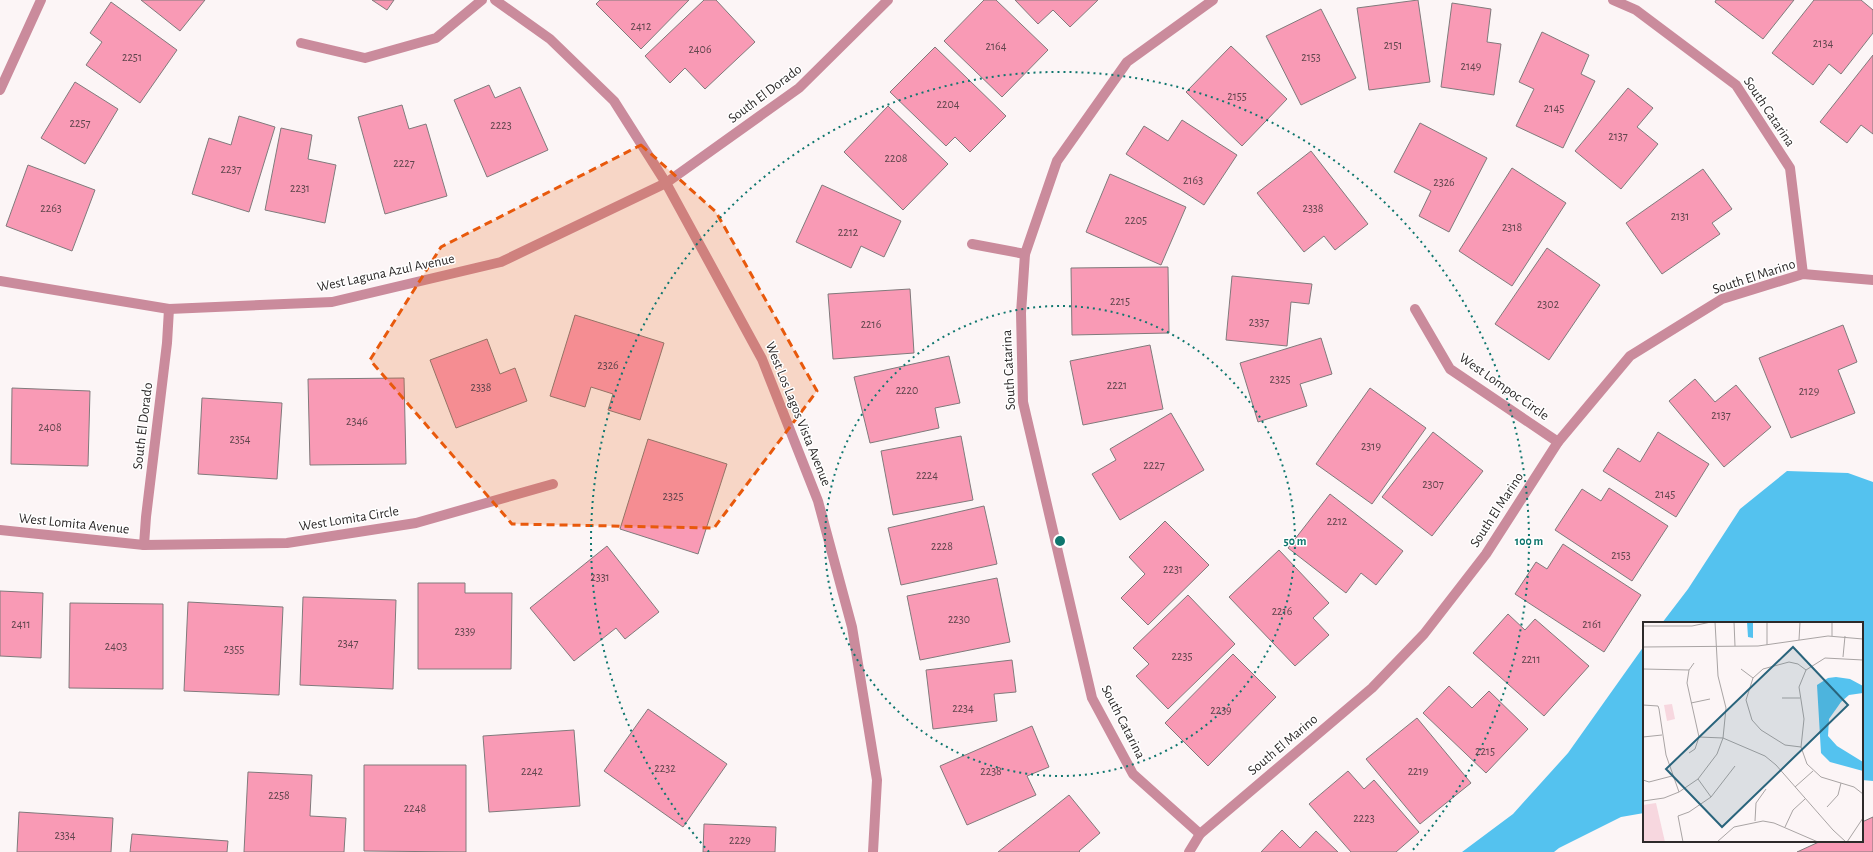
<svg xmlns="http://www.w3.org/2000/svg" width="1873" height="852" viewBox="0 0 1873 852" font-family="'Alegreya Sans',sans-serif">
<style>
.water{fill:#54c2ef}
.building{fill:#f99ab5;stroke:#817a7c}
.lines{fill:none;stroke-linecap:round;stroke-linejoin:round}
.minor{stroke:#ca8b9c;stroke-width:10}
.marked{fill:#e8590c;fill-opacity:0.2;stroke:#e8590c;stroke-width:3;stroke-dasharray:8 5;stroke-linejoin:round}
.ring{fill:none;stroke:#0f766e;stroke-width:2;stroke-dasharray:2 4}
.labels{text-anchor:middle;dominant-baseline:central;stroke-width:3;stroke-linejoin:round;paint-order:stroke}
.number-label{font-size:12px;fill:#60464d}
.street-label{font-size:14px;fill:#2d2a2a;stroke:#fff}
.inset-road{fill:none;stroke:#a9a4a4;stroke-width:1}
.view{fill:#29647c;fill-opacity:0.15;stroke:#29647c;stroke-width:2}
.inset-edge{fill:none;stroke:#2d2a2a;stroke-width:2}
.centre{fill:#0f766e;stroke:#fff;stroke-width:2}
.ring-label{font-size:12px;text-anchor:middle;font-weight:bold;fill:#0f766e;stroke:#fff;stroke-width:3;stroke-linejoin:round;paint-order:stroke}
</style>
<rect width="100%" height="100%" fill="#fcf5f6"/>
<g class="water">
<polygon points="1787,471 1848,473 1873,482 1873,781 1862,780 1862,623 1662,623 1688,589 1740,509"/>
<polygon points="1644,646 1644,813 1621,817 1559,848 1554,852 1462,852 1513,814 1568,753"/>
</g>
<g class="building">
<polygon points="141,0 205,0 180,31"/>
<polygon points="372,0 394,0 387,10"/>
<polygon points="600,0 689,0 641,49 596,4"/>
<polygon points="704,0 716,0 755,42 705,89 685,68 670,83 645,56"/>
<polygon points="984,0 996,0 1048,50 1002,97 944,41"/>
<polygon points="1015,0 1098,0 1070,27 1053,10 1038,24"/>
<polygon points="1418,0 1430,82 1369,90 1357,8"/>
<polygon points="1716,0 1794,0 1763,39 1715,2"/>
<polygon points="1814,0 1861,0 1873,10 1873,33 1841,74 1829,64 1813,85 1772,53"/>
<polygon points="111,2 177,50 140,103 86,65 102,42 90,33"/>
<polygon points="1452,3 1491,9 1487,42 1501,44 1494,95 1441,87"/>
<polygon points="1321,9 1356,78 1301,105 1266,36"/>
<polygon points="1542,32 1589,55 1581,74 1595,81 1563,148 1516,126 1534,89 1519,82"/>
<polygon points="1231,46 1287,99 1242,146 1186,92"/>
<polygon points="935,47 1006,116 970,152 955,137 946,146 890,92"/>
<polygon points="1873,55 1873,134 1861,125 1847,143 1820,122"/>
<polygon points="75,82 118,109 85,164 41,138"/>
<polygon points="489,85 495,98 520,87 548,150 487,177 454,100"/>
<polygon points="1628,88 1653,108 1637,127 1658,144 1621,189 1575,151"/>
<polygon points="402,105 409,129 426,124 447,196 385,214 358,117"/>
<polygon points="888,106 948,164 903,210 844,152"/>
<polygon points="239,116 275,127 249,212 192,194 209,138 231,145"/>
<polygon points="1182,120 1237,155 1204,205 1126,154 1144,126 1168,141"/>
<polygon points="1420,123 1487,158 1449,232 1419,216 1431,191 1394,172"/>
<polygon points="281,128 312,135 308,159 336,165 325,223 265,210"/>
<polygon points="1311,151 1368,224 1335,250 1324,236 1304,252 1257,193"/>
<polygon points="28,165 95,190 72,251 6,226"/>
<polygon points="1512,168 1566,203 1512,286 1459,251"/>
<polygon points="1703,169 1732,209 1712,223 1720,234 1662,274 1626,223"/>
<polygon points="1110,174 1186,207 1161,265 1086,232"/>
<polygon points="822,185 901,221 884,257 861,246 851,268 796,242"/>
<polygon points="1547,248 1600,285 1549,360 1495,324"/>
<polygon points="1168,267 1169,333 1072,335 1071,268"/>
<polygon points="1232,276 1312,284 1309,304 1291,302 1287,346 1226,340"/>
<polygon points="910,289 914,353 833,359 828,294"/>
<polygon points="575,315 664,343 640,420 608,410 613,394 591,387 585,407 550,396"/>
<polygon points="1843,325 1857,362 1838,370 1855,413 1791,438 1759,358"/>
<polygon points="1321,338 1332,374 1300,384 1307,406 1258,422 1240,363"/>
<polygon points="487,339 500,374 515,368 527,401 456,428 430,360"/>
<polygon points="1150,345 1163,409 1083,425 1070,361"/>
<polygon points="949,356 960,403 935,408 939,428 870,443 854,377"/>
<polygon points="404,378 406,464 310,465 308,379"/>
<polygon points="1695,379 1715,402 1736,385 1771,427 1724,467 1669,401"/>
<polygon points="12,388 90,391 88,466 11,464"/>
<polygon points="1370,388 1426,428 1372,504 1316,464"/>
<polygon points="202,398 282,403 277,479 198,474"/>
<polygon points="1171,413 1204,470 1120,520 1092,474 1116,460 1110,449"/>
<polygon points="1433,432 1483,471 1432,536 1382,497"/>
<polygon points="1658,432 1709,464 1676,517 1603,471 1618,448 1640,462"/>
<polygon points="961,436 973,500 893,515 881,451"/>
<polygon points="648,439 727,464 698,554 620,529"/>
<polygon points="1609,488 1668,526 1632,581 1555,530 1582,489 1601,501"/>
<polygon points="1330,494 1403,551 1376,585 1361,573 1346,593 1288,548"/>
<polygon points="984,506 997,564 901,585 888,528"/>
<polygon points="1165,521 1209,565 1148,625 1121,598 1145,574 1129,557"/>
<polygon points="1563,544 1641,595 1604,652 1515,594 1536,562 1547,569"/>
<polygon points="607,546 659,612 625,639 616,628 574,661 530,608"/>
<polygon points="1279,550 1329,603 1313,618 1329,635 1295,666 1229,597"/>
<polygon points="997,578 1010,642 920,660 907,596"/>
<polygon points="418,583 465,583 465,593 512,593 511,669 418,669"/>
<polygon points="0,591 43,593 41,658 0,656"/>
<polygon points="1188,595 1235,644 1168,709 1136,676 1149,664 1133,648"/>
<polygon points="303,597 396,600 393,689 300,685"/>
<polygon points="188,602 283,607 279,695 184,691"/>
<polygon points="70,603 163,604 163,689 69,688"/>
<polygon points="1508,614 1525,630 1535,619 1589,666 1544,716 1473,653"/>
<polygon points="1233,654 1276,697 1208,766 1165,723"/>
<polygon points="1012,660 1016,692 994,694 997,721 933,729 926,670"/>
<polygon points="1449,686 1472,708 1489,691 1528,729 1486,773 1423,713"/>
<polygon points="648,709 727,764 683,827 604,771"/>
<polygon points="1417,718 1471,783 1420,824 1366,759"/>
<polygon points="1032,726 1049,767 1027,776 1036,795 967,825 940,766"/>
<polygon points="574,730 580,806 489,812 483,736"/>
<polygon points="364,765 466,765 466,852 364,851"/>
<polygon points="1348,771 1364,789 1374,780 1419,832 1396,852 1351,852 1309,804"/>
<polygon points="248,772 312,775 310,816 346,818 344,852 244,852"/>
<polygon points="1069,795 1100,833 1079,851 1080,852 998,852"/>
<polygon points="19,812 113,818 111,852 17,852"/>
<polygon points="1873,817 1873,852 1797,852 1821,841 1862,841 1862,822"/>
<polygon points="704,824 776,827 775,852 703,852"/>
<polygon points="1282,830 1300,848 1316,831 1338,852 1261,852"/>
<polygon points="132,834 228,841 227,852 130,852"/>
</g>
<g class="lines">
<g class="minor">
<polyline points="495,0 550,39 614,101 666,183 762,359 818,501 852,627 877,780 873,852"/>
<polyline points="1613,0 1636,10 1736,85 1790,168 1803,274"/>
<polyline points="301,43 365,58 436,38 482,0"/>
<polyline points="0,90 41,0"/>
<polyline points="972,244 1025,254"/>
<polyline points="0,281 169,309 332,302 501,262 666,183 799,88 888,0"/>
<polyline points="1415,309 1450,369 1558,442"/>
<polyline points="0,530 144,545 287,543 416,523 553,484"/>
<polyline points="144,545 146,517 167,343 169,309"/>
<polyline points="1200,834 1133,774 1092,698 1023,402 1021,313 1025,254 1057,161 1127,62 1213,0"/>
<polyline points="1189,852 1200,834 1372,688 1424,634 1486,554 1558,442 1630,356 1722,299 1803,274 1873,280"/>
</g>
</g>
<path class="marked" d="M641,145L716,212L817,391L714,528L512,524L370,360L441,247Z"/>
<g class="ring">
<circle cx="1060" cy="541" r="235"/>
<path d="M709 852A469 469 0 1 1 1411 852"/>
</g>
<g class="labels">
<g class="number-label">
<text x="641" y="26">2412</text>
<text x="1823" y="43">2134</text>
<text x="1393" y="45">2151</text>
<text x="996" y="46">2164</text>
<text x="700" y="49">2406</text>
<text x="132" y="57">2251</text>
<text x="1311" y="57">2153</text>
<text x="1471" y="66">2149</text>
<text x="1237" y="96">2155</text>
<text x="948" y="104">2204</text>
<text x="1554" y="108">2145</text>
<text x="80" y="123">2257</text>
<text x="501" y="125">2223</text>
<text x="1618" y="136">2137</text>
<text x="896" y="158">2208</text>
<text x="404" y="163">2227</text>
<text x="231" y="169">2237</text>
<text x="1193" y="180">2163</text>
<text x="1444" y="182">2326</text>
<text x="300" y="188">2231</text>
<text x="51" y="208">2263</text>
<text x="1313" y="208">2338</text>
<text x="1680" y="216">2131</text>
<text x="1136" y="220">2205</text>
<text x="1512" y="227">2318</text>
<text x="848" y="232">2212</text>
<text x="1120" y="301">2215</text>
<text x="1548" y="304">2302</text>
<text x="1259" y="322">2337</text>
<text x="871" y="324">2216</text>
<text x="608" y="365">2326</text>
<text x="1280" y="379">2325</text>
<text x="1117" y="385">2221</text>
<text x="481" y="387">2338</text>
<text x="907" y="390">2220</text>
<text x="1809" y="391">2129</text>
<text x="1721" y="415">2137</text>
<text x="357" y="421">2346</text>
<text x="50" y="427">2408</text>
<text x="240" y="439">2354</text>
<text x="1371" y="446">2319</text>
<text x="1154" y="465">2227</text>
<text x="927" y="475">2224</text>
<text x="1433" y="484">2307</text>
<text x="1665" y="494">2145</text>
<text x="673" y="496">2325</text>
<text x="1337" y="521">2212</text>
<text x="942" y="546">2228</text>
<text x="1621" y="555">2153</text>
<text x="1173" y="569">2231</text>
<text x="600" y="577">2331</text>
<text x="1282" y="611">2216</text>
<text x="959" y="619">2230</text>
<text x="21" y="624">2411</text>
<text x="1592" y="624">2161</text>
<text x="465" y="631">2339</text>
<text x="348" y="643">2347</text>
<text x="116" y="646">2403</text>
<text x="234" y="649">2355</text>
<text x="1182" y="656">2235</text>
<text x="1531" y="659">2211</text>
<text x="963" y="708">2234</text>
<text x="1221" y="710">2239</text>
<text x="1485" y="751">2215</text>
<text x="665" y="768">2232</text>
<text x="532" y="771">2242</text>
<text x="991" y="771">2238</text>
<text x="1418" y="771">2219</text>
<text x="279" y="795">2258</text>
<text x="415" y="808">2248</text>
<text x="1364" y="818">2223</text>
<text x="65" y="835">2334</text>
<text x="740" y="840">2229</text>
</g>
<g class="street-label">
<text transform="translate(765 94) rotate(-37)">South El Dorado</text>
<text transform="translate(1769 112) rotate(56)">South Catarina</text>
<text transform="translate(386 273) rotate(-12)">West Laguna Azul Avenue</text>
<text transform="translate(1754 277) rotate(-18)">South El Marino</text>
<text transform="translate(1009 370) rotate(-93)">South Catarina</text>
<text transform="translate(1504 387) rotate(35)">West Lompoc Circle</text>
<text transform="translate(798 414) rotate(68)">West Los Lagos Vista Avenue</text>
<text transform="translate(143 426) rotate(-83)">South El Dorado</text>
<text transform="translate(1497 510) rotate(-57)">South El Marino</text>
<text transform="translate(349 519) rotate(-9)">West Lomita Circle</text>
<text transform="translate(74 524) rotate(6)">West Lomita Avenue</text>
<text transform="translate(1123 722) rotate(63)">South Catarina</text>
<text transform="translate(1283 745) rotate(-40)">South El Marino</text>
</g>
</g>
<g transform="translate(1643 622)">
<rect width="220" height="220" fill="#fcf5f6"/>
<path d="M29,82L32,97L24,99L21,83ZM13,181L22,220H0V183Z" fill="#f7d7df"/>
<path d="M104,0H110V16L105,15ZM193,55L207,57L220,64V71L206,73L198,80L186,97L185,114L194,124L220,140V149L187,140L178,131L174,63L185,56Z" fill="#54c2ef"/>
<path class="inset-road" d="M91,0L92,24M124,0V23M0,4H49L68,0M189,14V0M156,18L157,0M0,25L115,24L185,14L220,17M200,35L202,14M220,38L182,36L163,48L156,65L161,97L158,125L164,142L178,155L211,165L220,172M0,47L46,48M98,47L110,56M139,76H157M48,81L67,77M0,83L15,84L16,87L23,133L36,170M0,115L19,113M56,115L80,116L122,134L133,143L190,208L203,220M158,125L142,123L118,108L109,98L103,78L110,56L120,47L146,40L155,42L163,48M46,131L52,127L56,115L44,61L46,48L51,41M55,157L68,175M0,158L6,160L29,154M152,165L170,149M0,179L21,176L36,170L55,157L74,132L80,116L83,86L75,54L72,0M184,185L195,173L198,161M112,199L113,181L123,167M142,205L150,188L162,177M40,220L35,194L46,190L68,175L92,144M74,220L91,205L120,199L131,201L175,220M204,220L220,196"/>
<path class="view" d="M150,25L205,83L79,205L23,147Z"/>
<rect width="220" height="220" class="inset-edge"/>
</g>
<circle cx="1060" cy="541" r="6" class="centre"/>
<g class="ring-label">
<text x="1295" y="545">50 m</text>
<text x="1529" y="545">100 m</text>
</g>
</svg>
